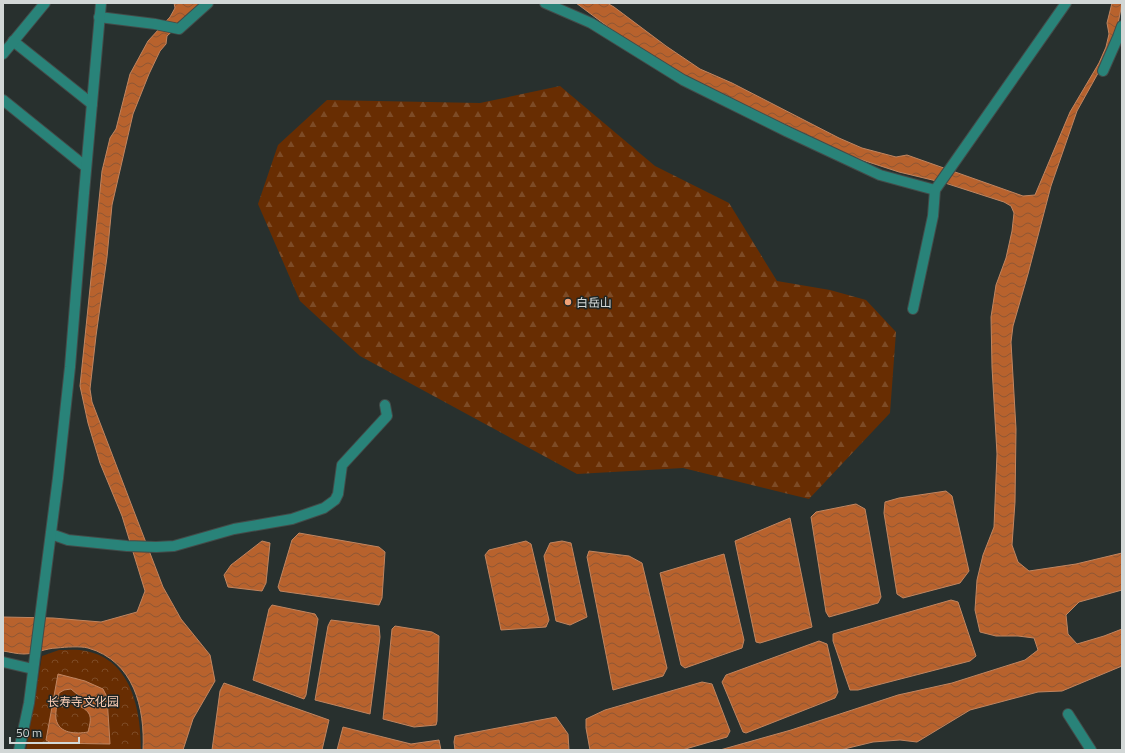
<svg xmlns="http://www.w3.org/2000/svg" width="1125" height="753" viewBox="0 0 1125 753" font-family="'Titillium Web','Noto Sans SC',sans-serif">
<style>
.forest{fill:url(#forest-firs)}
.park{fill:url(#park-crowns)}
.water{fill:url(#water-waves);stroke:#c08560;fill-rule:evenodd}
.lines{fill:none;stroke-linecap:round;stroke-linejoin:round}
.minor-casing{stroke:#434b49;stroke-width:12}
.minor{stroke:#298379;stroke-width:10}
.poi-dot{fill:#f0a278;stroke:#1e2625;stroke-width:1.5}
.labels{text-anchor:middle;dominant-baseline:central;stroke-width:3;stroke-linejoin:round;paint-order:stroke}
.poi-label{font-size:12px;fill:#d2d7d6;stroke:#1e2625;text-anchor:start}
.park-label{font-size:12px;fill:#fdceb5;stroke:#1e2625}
</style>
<defs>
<pattern id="forest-firs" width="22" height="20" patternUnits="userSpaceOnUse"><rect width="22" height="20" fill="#682d02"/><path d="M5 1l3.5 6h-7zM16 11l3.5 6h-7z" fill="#7d4b26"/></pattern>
<pattern id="park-crowns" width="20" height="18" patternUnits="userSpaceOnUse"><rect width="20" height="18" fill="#682d02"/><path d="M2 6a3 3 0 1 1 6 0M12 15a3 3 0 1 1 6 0" fill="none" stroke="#7d4b26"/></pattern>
<pattern id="water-waves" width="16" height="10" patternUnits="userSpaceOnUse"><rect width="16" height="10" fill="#b8622d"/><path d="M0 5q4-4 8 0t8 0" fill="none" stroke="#8e5634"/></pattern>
</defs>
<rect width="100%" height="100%" fill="#28302e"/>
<polygon class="forest" points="560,86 655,166 729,203 777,281 830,290 866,300 896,332 890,413 809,499 683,468 577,474 360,356 300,301 258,204 278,145 327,100 480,103"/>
<path class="park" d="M59,650C67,650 78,649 86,651C132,660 141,711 141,750H26L42,656Z"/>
<g class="water">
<path d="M174,3H203L167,36L166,44L160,51L149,74L133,114L112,205L107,257L96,336L90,389L92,402L163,587L181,619L210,655L215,681L193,719L183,750H143C145,708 134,661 88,648C80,646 66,647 57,648C46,648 35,654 24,654C17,654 10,652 3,651V617L53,618L101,622L137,612L145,591L122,516L100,463L88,423L80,386L102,171L110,138L116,129L130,74L148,41L170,17L175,8Z"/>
<polygon points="576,3 607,3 614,7 666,46 700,69 732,83 839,138 862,148 896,157 907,155 1023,196 1035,195 1070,112 1099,63 1106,47 1109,34 1107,23 1112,3 1122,3 1118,24 1107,57 1077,111 1051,186 1028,274 1013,326 1011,342 1016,429 1015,502 1012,545 1018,562 1029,571 1076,564 1122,553 1122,590 1079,602 1066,615 1068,634 1077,644 1104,636 1122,629 1122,666 1062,691 1038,692 970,710 917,742 900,740 873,742 840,750 720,750 791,730 898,695 952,683 1025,660 1038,650 1034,638 1018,636 996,636 980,632 975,610 977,580 983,555 994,527 997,454 992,367 991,317 996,285 1006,258 1012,231 1014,213 1011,206 1004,202 945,183 899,172 853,157 688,78 638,49"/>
<polygon points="946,491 952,496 969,571 960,583 903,598 897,594 884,513 885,502 899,498"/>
<polygon points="856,504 865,509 881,597 878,603 829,617 826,612 811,517 816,512"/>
<polygon points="790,518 812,627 760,643 756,642 735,541"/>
<polygon points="299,533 379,547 385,552 382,598 379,605 280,591 278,587 292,540"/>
<polygon points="262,541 270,543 266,583 262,591 228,587 224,575 231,565"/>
<polygon points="526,541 531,544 549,620 546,627 501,630 485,555 489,550"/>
<polygon points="562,541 571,543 587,617 570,625 556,621 544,556 550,543"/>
<polygon points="589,551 629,556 642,563 667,668 663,676 613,690 587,557"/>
<polygon points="724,554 744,640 742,648 685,668 681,665 660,573"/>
<polygon points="951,600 958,602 976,656 970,661 858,690 850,690 833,641 833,634"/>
<polygon points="272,605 315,614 318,619 306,695 304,699 253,680 269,609"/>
<polygon points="331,620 379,626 380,637 370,714 315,700 328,626"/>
<polygon points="395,626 432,632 439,636 437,721 436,725 414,727 383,719 392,629"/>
<polygon points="819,641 827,644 838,692 835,698 746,733 743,732 722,682 726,675"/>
<path d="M58,674L85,681L103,689L107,697L110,744L51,743L46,740ZM71,689L78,695L81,707C93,713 91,720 88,732C76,734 59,734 56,719C55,711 58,701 59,693L64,690Z"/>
<polygon points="702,682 712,684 730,731 727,737 682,750 590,750 586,728 586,719 605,710"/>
<polygon points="224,683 329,720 322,750 212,750 220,691"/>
<polygon points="556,717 568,734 569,750 455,750 454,742 455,736"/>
<polygon points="343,727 411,744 439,740 441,750 337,750"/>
</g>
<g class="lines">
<defs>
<g id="minor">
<polyline points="545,3 591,23 683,80 786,131 880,175 935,190"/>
<polyline points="99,17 155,24 179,29 208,3"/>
<polyline points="13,41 92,104"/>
<polyline points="3,54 45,3"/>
<polyline points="1103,71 1118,37 1122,26"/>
<polyline points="3,100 86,167"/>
<polyline points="913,309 933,216 935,190 1066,3"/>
<polyline points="51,534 68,540 127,546 156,547 174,546 234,529 292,519 324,508 335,500 338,494 342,465 387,416 385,405"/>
<polyline points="3,662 33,669"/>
<polyline points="1068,714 1091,750"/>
<polyline points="19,750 29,703 58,478 70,367 84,193 101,3"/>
</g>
</defs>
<use href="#minor" class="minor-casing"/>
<use href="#minor" class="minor"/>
</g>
<circle class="poi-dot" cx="568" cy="302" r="4"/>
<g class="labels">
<g class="poi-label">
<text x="576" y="302">白岳山</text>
</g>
<g class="park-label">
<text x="83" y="701">长寿寺文化园</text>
</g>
</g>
<rect width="1125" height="753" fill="none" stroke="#d2d7d6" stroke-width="8"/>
<path d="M10 737v6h69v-6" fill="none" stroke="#d2d7d6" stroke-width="2"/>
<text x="16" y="737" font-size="12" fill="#d2d7d6" stroke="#1e2625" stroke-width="3" paint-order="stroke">50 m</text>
</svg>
